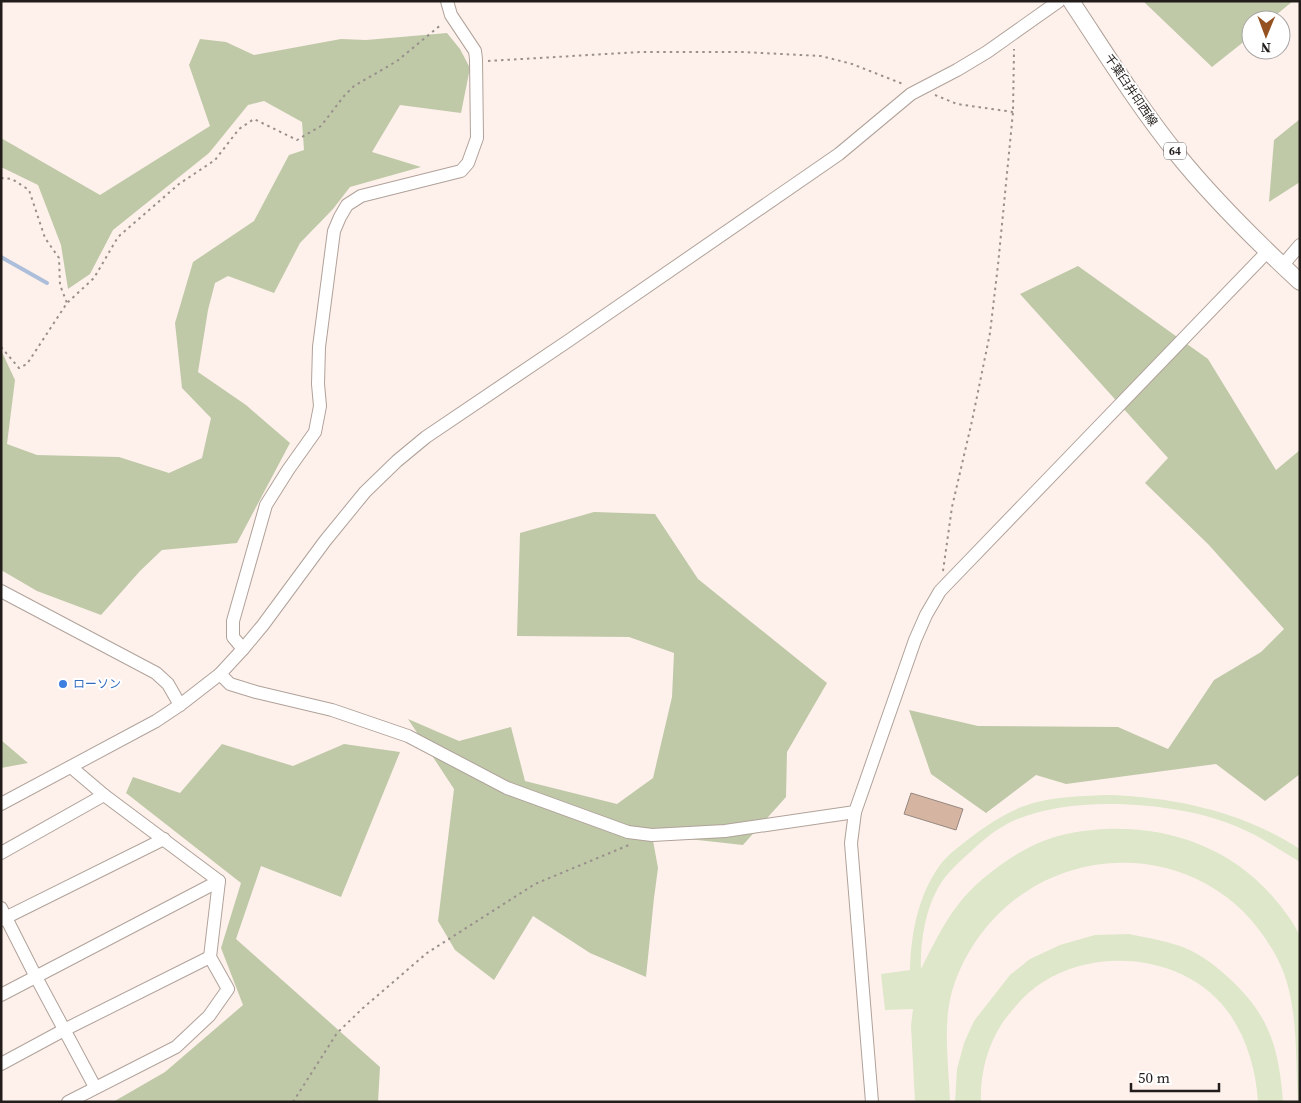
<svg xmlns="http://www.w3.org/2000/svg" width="1301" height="1103" viewBox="0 0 1301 1103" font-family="'Source Serif 4','Noto Sans JP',serif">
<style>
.green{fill:#dee7ca}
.forest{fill:#bfc9a8}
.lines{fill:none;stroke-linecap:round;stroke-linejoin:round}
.stream{stroke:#adbedb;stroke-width:4}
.building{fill:#d5b4a2;stroke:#968880}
.minor-casing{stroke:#b0a29a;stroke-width:14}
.major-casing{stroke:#b0a29a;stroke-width:18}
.path{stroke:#99908b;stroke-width:2;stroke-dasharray:2.5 4;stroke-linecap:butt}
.minor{stroke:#fff;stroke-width:12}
.major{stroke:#fff;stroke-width:16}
.shop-dot{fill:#3f7fe0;stroke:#fff;stroke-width:2}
.labels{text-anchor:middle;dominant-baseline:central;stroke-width:4;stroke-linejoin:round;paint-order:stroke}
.shield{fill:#fff;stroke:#64615f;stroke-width:1}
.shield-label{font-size:11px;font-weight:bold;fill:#221d1a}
.street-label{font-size:12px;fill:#221d1a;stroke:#fff}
.shop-label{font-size:12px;fill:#366cbe;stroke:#fff;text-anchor:start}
</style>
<rect width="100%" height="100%" fill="#fef1eb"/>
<g class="green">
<path d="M1111,795C1178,798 1243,812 1300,849V862C1280,850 1261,837 1240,828C1181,801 1065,793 1007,824C992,832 980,843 968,854C957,864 945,875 938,888C925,911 920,943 921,969C939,934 952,904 985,877C1002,863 1024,848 1046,840C1064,833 1086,830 1105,829C1173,826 1236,850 1279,904C1286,913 1293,922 1298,932C1301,939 1300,960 1300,969C1300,1013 1300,1058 1300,1102H1298C1295,1057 1299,1005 1280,964C1211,819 1010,834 955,982C941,1019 949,1063 950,1102H915L911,1026L913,1009L885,1010L881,974L910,970C911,934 918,895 940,865C950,852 965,842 978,832C992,822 1008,812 1024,806C1051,796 1082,796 1111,795Z"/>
<path d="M1129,934C1148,938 1168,941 1185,948C1202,955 1216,966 1230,979C1270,1016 1279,1049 1283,1102H1258C1256,1071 1248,1042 1231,1016C1191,956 1101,945 1043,982C1027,992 1014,1007 1003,1022C987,1046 980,1074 981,1102H955L957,1069L964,1043L974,1021L1010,975L1030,959L1060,945L1095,935Z"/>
</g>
<g class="forest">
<polygon points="1143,1 1293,1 1270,20 1251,20 1251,36 1212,67"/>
<polygon points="447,33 460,49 470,68 461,113 400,105 372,152 421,167 350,187 333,209 300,243 274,293 228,276 215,283 208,310 198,372 246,405 290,443 237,543 162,550 140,571 101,615 37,591 1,570 1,350 15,380 7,444 37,455 119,457 169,473 202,458 211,418 182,388 175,323 193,262 254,221 289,155 304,150 302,122 264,101 248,105 209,153 113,230 90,274 68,289 61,245 38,185 1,167 1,138 100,195 210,126 189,65 200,39 226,42 254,55 341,39 366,40"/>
<polygon points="1300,119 1300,182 1269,202 1274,140"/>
<polygon points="1078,266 1208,359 1276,470 1300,450 1300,774 1265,801 1216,764 1066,784 1036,775 986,813 931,774 909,710 978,726 1118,727 1168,749 1214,680 1261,652 1284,629 1208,544 1145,483 1168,458 1020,294"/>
<polygon points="594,512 655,514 698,579 827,683 787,752 786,797 743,845 652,835 658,868 654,898 646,977 590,953 533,916 494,980 455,950 438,921 454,789 408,719 459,741 511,727 525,781 617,804 653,778 672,697 674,653 629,637 517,636 520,533"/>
<polygon points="1,740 28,763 1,768"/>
<polygon points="222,744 293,766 344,744 400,752 341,897 261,866 236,939 380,1067 378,1102 113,1102 165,1072 243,1005 221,948 241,883 126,793 133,777 180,793"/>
</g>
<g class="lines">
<polyline class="stream" points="1,257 47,283"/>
</g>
<polygon class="building" points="911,793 963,809 956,830 904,814"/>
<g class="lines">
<defs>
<g id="minor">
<polyline points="1282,266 1300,245"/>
<polyline points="1,591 156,673 168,684 180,705"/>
<polyline points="243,649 233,637 233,621 266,505 288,470 315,432 320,406 318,384 319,347 334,231 340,217 347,205 361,196 461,171 468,163 477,138 476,59 475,51 451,15 447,1"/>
<polyline points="220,674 230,684 256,692 332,710 408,736 507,788 628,832 652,835 725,831 855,812"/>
<polyline points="1,804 156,721 180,705 220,674 243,649 263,625 325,541 365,492 397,461 426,437 568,341 839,154 911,94 957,70 987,52 1059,1"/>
<polyline points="1,853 104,795"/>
<polyline points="1,908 36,977 95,1087"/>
<polyline points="1,920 164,839"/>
<polyline points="1,995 219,881"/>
<polyline points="1,1064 64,1030 210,957"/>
<polyline points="68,1102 176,1047 209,1016 228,989 210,957 219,881 104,795 71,767"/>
<polyline points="872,1102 851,843 855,812 915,640 926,615 940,591 1267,252"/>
</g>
<path id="major" d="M1071,1C1105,52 1138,106 1177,154C1214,200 1257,242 1300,282"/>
</defs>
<use href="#minor" class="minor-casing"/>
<use href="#major" class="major-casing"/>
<g class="path">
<polyline points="488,61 640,52 742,52 821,56 852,64 903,84"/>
<polyline points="935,95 957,104 1013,112"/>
<polyline points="1,178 12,179 29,190 45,238 59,258 60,285 67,303"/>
<polyline points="1,347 19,368 27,364 67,303 94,278 118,237 179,184 215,160 239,129 254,119 297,140 321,126 344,96 354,86 397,61 442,24"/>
<polyline points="943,571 952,507 972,421 990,333 998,265 1013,112 1014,49"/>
<polyline points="293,1102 337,1033 363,1008 427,953 535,884 629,845"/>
</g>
<use href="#minor" class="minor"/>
<use href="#major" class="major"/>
</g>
<circle class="shop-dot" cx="63" cy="684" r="5"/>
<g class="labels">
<rect class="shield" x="1164" y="142.5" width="22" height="17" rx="4"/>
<g class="shield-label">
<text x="1175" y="151">64</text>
</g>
<g class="street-label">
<text transform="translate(1131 90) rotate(56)">千葉臼井印西線</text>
</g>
<g class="shop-label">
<text x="73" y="684">ローソン</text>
</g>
</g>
<rect width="1301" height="1103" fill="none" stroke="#221d1a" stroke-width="5"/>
<g transform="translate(1266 35) rotate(181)"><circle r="24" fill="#ffffff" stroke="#a7a5a3"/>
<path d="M0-4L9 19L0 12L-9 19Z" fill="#945221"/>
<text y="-8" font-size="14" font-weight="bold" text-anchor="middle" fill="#221d1a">N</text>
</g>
<path d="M1131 1083v8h88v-8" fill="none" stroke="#221d1a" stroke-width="2.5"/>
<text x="1138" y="1083" font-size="15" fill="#221d1a" stroke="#ffffff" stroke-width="4" paint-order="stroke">50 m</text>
</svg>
